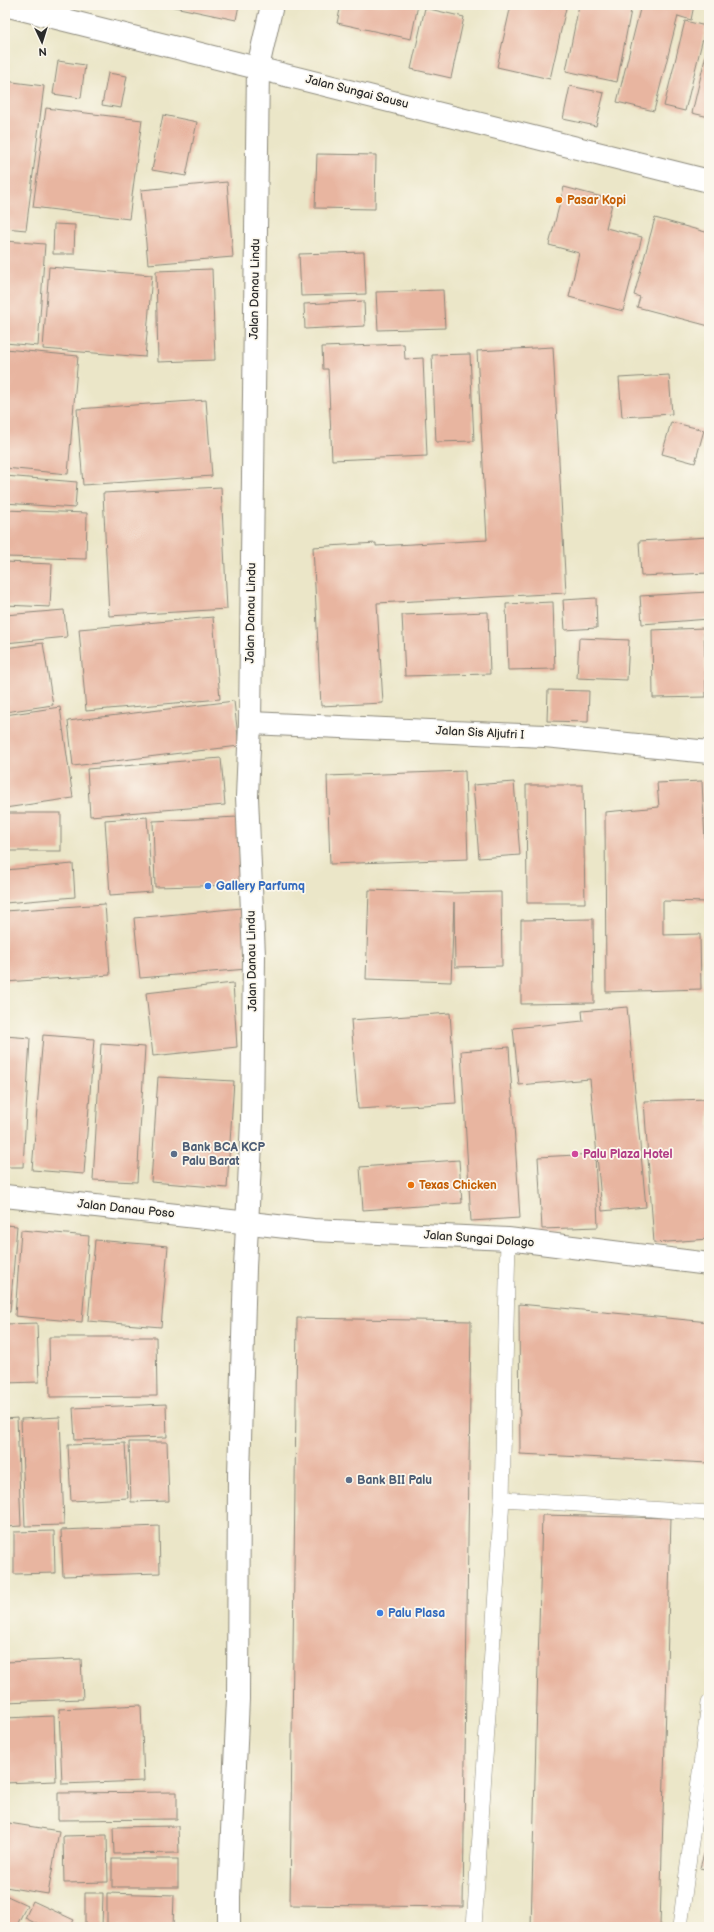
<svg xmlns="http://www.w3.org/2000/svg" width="714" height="1932" viewBox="0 0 714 1932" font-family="'Balsamiq Sans',sans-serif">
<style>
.building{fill:#e8b5a0}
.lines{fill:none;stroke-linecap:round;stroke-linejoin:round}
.lane-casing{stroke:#8b887a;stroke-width:16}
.street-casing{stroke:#8b887a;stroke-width:24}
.lane{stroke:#fff;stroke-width:15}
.street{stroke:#fff;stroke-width:22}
.food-dot{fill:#e8710a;stroke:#fbf7ec;stroke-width:1.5}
.shop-dot{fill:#3f7fe0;stroke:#fbf7ec;stroke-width:1.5}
.service-dot{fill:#5c6f8a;stroke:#fbf7ec;stroke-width:1.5}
.hotel-dot{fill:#d1479c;stroke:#fbf7ec;stroke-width:1.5}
.labels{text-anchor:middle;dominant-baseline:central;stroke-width:3.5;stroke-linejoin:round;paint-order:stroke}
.street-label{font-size:12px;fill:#2b2b2b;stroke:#fbf7ec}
.food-label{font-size:12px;font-weight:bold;fill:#c56008;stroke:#fbf7ec;text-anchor:start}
.shop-label{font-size:12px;font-weight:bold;fill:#366cbe;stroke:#fbf7ec;text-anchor:start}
.service-label{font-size:12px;font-weight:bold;fill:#4e5e75;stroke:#fbf7ec;text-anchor:start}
.hotel-label{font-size:12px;font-weight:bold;fill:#b23c85;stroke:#fbf7ec;text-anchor:start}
</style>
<rect width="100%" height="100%" fill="#fbf7ec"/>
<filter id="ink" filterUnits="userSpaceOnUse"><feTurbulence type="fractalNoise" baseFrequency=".025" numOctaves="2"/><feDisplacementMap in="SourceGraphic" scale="8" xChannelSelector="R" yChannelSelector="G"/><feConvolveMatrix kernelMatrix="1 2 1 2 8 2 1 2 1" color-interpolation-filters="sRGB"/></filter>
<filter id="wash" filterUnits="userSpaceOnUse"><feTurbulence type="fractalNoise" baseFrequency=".012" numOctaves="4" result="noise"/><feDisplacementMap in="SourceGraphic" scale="16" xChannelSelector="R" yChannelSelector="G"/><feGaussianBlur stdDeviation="0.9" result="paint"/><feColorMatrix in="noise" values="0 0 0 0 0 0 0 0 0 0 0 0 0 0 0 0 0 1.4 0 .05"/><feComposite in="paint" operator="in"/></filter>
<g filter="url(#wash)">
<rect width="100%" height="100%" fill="#ebe6c8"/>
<g id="blocks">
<g class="building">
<polygon points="165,5 239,5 236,20"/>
<polygon points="341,5 418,5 411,39 337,23"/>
<polygon points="511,5 554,5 566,8 550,79 497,67"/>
<polygon points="579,5 632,5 617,82 566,71"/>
<polygon points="641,5 694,5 691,20 678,16 654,111 617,102"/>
<polygon points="425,8 464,17 451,78 411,69"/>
<polygon points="685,21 706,26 685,111 664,106"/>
<polygon points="708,46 709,46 709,117 692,113"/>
<polygon points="58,61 85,65 81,98 53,94"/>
<polygon points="108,73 127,76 121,108 102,105"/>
<polygon points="5,81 44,86 26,230 5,228"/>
<polygon points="570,86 604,93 596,126 563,119"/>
<polygon points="46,108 142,120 129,219 33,207"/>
<polygon points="163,115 197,122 186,176 152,170"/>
<polygon points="317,154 376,155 375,209 315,208"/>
<polygon points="227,182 233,257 148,264 141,190"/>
<polygon points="564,187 613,200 606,228 642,237 623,311 569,297 579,253 549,245"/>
<polygon points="655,218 709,233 709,326 637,307 640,297 634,295"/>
<polygon points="54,224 75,225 74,254 53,254"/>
<polygon points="5,241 45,244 38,346 5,343"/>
<polygon points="364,252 366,294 301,296 299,254"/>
<polygon points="49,267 152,275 145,357 43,349"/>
<polygon points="212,269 215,360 158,362 156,271"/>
<polygon points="443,290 445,328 378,330 376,292"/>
<polygon points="364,301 365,326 305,329 304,304"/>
<polygon points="404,344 405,359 423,358 427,456 332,460 328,369 323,369 322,347"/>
<polygon points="553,347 566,593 377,603 383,703 321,706 313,547 376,543 376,546 487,540 477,351"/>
<polygon points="5,349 78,356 68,474 5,468"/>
<polygon points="470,354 474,441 436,442 432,355"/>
<polygon points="669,375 672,414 622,417 619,378"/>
<polygon points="206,400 212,476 83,485 77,409"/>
<polygon points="671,422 704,430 695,463 662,454"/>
<polygon points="5,476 77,482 75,508 5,503"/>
<polygon points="221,487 227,609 109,616 103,493"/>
<polygon points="5,510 87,513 86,559 5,557"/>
<polygon points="709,537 709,573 641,576 639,541"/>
<polygon points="5,562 52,564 50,607 5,605"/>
<polygon points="708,592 709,619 642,624 640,596"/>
<polygon points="596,598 597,628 565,630 563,600"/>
<polygon points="553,602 555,669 508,670 506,604"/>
<polygon points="64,610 67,637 5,643 5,615"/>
<polygon points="488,612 490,674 405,676 402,615"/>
<polygon points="213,617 220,699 86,711 79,629"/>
<polygon points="704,628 706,697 653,698 652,630"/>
<polygon points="579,638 629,640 627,680 577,678"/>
<polygon points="43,643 53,705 5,712 5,648"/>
<polygon points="548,690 589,691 588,722 547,721"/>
<polygon points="234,701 239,746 73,766 68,721"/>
<polygon points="60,707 73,798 5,808 5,715"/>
<polygon points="221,758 225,805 90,816 87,769"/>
<polygon points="465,771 468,859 330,864 327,776"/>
<polygon points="702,781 708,902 663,901 663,935 700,934 701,989 606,992 605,812 659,807 657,783"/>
<polygon points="514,782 520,855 479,858 473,785"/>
<polygon points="526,785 583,785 585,903 527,903"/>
<rect x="5" y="813" width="56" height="38"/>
<polygon points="147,817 152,892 110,895 105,820"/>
<polygon points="238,817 240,885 155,887 153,821"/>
<polygon points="73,864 75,897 5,903 5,870"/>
<polygon points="369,890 454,893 501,892 502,966 455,967 454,902 451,982 366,979"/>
<polygon points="105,904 110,975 5,982 5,911"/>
<polygon points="242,908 247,969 140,978 134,918"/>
<polygon points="593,919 594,1003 521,1004 521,920"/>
<polygon points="233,983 237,1047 153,1056 146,993"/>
<polygon points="627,1007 646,1207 602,1211 590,1079 519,1085 513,1028 583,1021 582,1011"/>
<polygon points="450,1013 456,1103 358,1109 351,1020"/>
<polygon points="43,1035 94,1039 84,1174 32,1170"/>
<polygon points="5,1036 30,1038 23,1167 5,1167"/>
<polygon points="101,1044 145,1047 137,1182 93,1180"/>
<polygon points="509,1047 520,1218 471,1221 461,1051"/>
<polygon points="158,1077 234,1081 227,1188 151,1182"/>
<polygon points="709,1099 709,1239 654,1243 644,1101"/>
<polygon points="595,1154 598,1227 542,1229 538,1157"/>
<polygon points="459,1160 462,1203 363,1210 360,1167"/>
<polygon points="5,1225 17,1226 10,1312 5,1312"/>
<polygon points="21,1230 89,1236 82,1322 15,1316"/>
<polygon points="95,1240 168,1246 161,1327 88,1321"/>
<polygon points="519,1304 709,1322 709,1463 520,1454"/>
<polygon points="297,1318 471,1321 463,1907 290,1905"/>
<polygon points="37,1323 39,1382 5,1383 5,1324"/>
<polygon points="49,1337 156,1337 157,1396 50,1397"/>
<polygon points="166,1404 167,1437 75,1440 73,1408"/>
<polygon points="60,1417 64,1525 25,1526 21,1419"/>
<polygon points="17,1418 21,1526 5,1527 5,1419"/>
<polygon points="129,1442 167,1442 169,1501 131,1502"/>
<polygon points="125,1443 128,1498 71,1501 68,1445"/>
<polygon points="542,1515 671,1518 660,1927 531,1927"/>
<polygon points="159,1526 160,1573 63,1576 61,1530"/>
<polygon points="54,1531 55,1573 14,1574 14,1532"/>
<polygon points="81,1659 83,1699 5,1702 5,1662"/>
<polygon points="141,1705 144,1781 62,1784 59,1709"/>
<polygon points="54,1716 56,1781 5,1783 5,1718"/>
<polygon points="177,1792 177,1819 58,1820 58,1793"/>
<polygon points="9,1823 59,1831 48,1894 5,1887 5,1847"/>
<polygon points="178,1826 179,1853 114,1854 113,1827"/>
<polygon points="107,1835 108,1882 64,1883 63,1836"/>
<polygon points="709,1836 709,1870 700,1868"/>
<rect x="112" y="1859" width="66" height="28"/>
<polygon points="85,1893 103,1893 102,1927 85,1927"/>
<polygon points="107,1893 174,1895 173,1927 107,1927"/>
<polygon points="5,1895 27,1905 16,1927 5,1927"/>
<polygon points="33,1901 74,1920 70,1927 43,1927 25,1918"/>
</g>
</g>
</g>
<g filter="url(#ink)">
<use href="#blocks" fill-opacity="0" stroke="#8b887a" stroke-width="1"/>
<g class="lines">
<defs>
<g id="lane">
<polyline points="502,1499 508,1239"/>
<polyline points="474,1927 502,1499 709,1513"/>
<polyline points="680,1927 709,1703"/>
</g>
<g id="street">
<polyline points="5,5 709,181"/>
<polyline points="250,723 545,736 709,752"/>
<polyline points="5,1196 313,1230 508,1239 709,1264"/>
<polyline points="229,1927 229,1897 238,1699 239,1474 245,1268 252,1121 254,956 247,797 250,723 258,67 272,5"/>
</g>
</defs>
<use href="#lane" class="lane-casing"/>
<use href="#street" class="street-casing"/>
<use href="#lane" class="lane"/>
<use href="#street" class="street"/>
</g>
</g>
<g class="food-dot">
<circle cx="559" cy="200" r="4"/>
<circle cx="411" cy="1185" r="4"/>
</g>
<g class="shop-dot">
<circle cx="208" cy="886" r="4"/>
<circle cx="380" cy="1613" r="4"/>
</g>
<g class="service-dot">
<circle cx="174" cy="1154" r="4"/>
<circle cx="349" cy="1480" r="4"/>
</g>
<circle class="hotel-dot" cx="575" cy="1154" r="4"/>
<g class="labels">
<g class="street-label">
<text transform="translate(357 92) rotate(14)">Jalan Sungai Sausu</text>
<text transform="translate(255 289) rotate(-89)">Jalan Danau Lindu</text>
<text transform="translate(251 613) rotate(-89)">Jalan Danau Lindu</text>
<text transform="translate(480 733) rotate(3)">Jalan Sis Aljufri I</text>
<text transform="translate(252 961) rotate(-91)">Jalan Danau Lindu</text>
<text transform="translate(126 1209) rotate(6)">Jalan Danau Poso</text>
<text transform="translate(479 1239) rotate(4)">Jalan Sungai Dolago</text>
</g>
<g class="food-label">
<text x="567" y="200">Pasar Kopi</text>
<text x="419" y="1185">Texas Chicken</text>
</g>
<g class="shop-label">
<text x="216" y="886">Gallery Parfumq</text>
<text x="388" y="1613">Palu Plasa</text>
</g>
<g class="service-label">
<text x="182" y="1147">Bank BCA KCP<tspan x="182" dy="14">Palu Barat</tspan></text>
<text x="357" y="1480">Bank BII Palu</text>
</g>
<g class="hotel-label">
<text x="583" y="1154">Palu Plaza Hotel</text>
</g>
</g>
<rect width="714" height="1932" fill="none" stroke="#fbf7ec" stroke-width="20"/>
<g transform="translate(42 42) rotate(176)" stroke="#fbf7ec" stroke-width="3" paint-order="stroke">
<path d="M0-3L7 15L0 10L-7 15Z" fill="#2b2b2b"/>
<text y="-6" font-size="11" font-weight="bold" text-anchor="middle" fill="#2b2b2b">N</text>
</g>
</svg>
